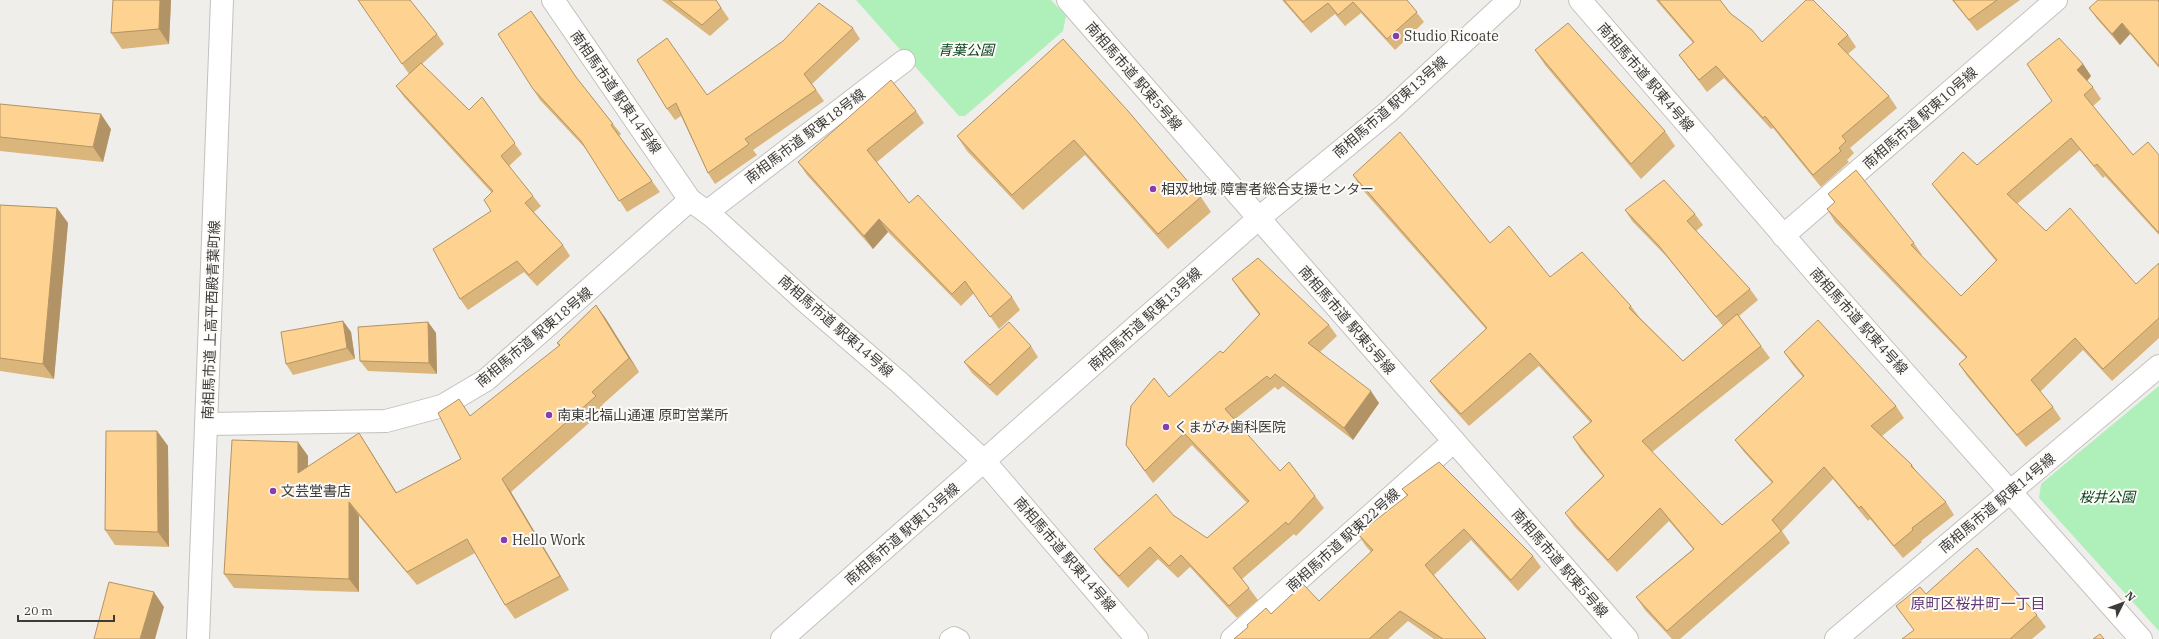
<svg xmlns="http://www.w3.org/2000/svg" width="2159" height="639" viewBox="0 0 2159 639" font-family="'IBM Plex Serif','Noto Sans JP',serif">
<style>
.green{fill:#afefba}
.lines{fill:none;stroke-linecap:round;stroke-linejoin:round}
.lane-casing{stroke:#c2c1be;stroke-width:20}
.street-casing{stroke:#c2c1be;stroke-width:24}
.secondary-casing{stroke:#c2c1be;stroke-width:24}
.lane{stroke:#fff;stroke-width:18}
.street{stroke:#fff;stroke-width:22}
.secondary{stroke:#fff;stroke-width:22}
.wall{fill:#dab57c}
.shaded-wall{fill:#b29365}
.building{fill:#fed290;stroke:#b29365}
.poi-dot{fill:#893cac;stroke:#fdfbf8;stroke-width:1.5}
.labels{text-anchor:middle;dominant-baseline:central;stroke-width:4;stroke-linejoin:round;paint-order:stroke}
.poi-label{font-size:14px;fill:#3b3b3a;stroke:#fdfbf8;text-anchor:start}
.park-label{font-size:14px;font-style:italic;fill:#003e16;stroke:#fdfbf8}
.street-label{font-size:14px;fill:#3b3b3a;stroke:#fdfbf8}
.neighbourhood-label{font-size:15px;fill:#613c74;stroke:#fdfbf8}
</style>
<rect width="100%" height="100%" fill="#f0eeeb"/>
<g class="green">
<polygon points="856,0 1051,0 1066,16 1063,31 965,116 959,116"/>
<polygon points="2159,386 2159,631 2039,498 2041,484"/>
</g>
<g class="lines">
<defs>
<polyline id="lane" points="949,639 954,636 960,639"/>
<g id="street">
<polyline points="553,0 690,200 712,216 806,302 900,383 985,462 1137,639"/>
<polyline points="1068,0 1627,639"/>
<polyline points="1580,0 1822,280 2141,639"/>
<polyline points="707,212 904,61"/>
<polyline points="1783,236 2056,0"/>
<polyline points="207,424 386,421 442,406 486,380 690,200"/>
<polyline points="1232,639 1454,441"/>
<polyline points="1836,639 2159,366"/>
</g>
<g id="secondary">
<polyline points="198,639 222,0"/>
<polyline points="782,639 1259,218 1388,112 1509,0"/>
</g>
</defs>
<use href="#lane" class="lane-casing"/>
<use href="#street" class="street-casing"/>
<use href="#secondary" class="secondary-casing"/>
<use href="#lane" class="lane"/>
<use href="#street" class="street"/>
<use href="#secondary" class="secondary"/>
</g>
<g class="wall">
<polygon points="171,0 169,44 122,49 111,33"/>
<polygon points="358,0 437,34 444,44 422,64 469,110 482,97 522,154 509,166 541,206 534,212 563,245 570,256 537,286 524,272 468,310 460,299 491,211 492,193 404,97 396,86 409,74"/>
<polygon points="662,0 716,0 729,19 710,36"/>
<polygon points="1282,0 1407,0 1424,22 1395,50 1361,13 1345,26 1335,14 1311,33"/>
<polygon points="1656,0 1720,0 1730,13 1762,42 1848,35 1856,47 1848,54 1889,96 1897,108 1850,148 1854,153 1847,160 1849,162 1821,187 1773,128 1771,129 1724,78 1707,92 1687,66 1679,55 1693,43"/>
<polygon points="1952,0 2020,0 1977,31"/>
<polygon points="2159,0 2159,68 2130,34 2120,45 2097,19 2089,8"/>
<polygon points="539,22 578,80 613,124 621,134 619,136 660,192 627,212 587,150 540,100 533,89"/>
<polygon points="853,28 860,39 812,84 824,101 753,150 757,155 715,184 708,173 681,116 675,120 667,109 637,60 707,95"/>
<polygon points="1063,39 1201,197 1211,212 1168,249 1085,155 1023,210 967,151 957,136"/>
<polygon points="1535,50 1665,131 1675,146 1641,179 1545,65"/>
<polygon points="2083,64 2091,76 2087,81 2093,87 2101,99 2093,106 2133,155 2159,155 2159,235 2105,176 2103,178 2080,150 2017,204 2046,231 2136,284 2159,263 2159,338 2112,381 2083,350 2040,392 2053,407 2061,419 2026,447 1967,376 1959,364 1966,358 1835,222 1827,209 1835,203 1828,194 1914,243 1922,255 1921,256 1961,296 1996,261 1941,196 1932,184 1977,165 2052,101"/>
<polygon points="0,104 111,129 103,162 0,151"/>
<polygon points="916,111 924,123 877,162 909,203 1012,297 1020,310 999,329 974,293 961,306 888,232 873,249 807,175 798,162"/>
<polygon points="1353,175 1490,243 1550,277 1631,306 1640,318 1683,361 1723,326 1667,257 1632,221 1625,210 1695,214 1703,225 1696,231 1750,289 1758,300 1739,316 1770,358 1652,452 1722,525 1772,483 1744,452 1735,440 1803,377 1793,365 1784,352 1896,406 1904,418 1882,436 1912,465 1919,475 1946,502 1954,515 1921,541 1922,542 1903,558 1870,519 1868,521 1833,479 1782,531 1790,543 1680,639 1672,639 1645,610 1636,597 1693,549 1669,521 1617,572 1574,526 1565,513 1603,476 1581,450 1573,437 1590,422 1539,366 1469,426 1439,393 1430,381 1486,329 1361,188"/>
<polygon points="0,205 57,208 68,223 54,379 0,371"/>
<polygon points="1232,279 1329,325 1337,336 1320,352 1379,403 1353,440 1283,386 1278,390 1275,387 1234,420 1280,471 1315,496 1324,508 1296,536 1294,534 1242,579 1249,588 1258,600 1237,618 1190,567 1178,578 1158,559 1128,588 1103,561 1094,549 1173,515 1207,538 1247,503 1192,445 1153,483 1134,457 1169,397 1223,353 1259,315 1240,291"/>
<polygon points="596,305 606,319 639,372 602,405 605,409 511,492 569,590 515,619 505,605 475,553 417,585 359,516 359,592 234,588 224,574 298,442 308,456 308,467 368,447 397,493 461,459 559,346 557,343"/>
<polygon points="343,321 351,332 355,359 293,375 286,364"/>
<polygon points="428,322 436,333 437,374 368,371 360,361"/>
<polygon points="1031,346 1038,357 997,396 972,373 964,362"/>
<polygon points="157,431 168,446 169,547 115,545 105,530"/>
<polygon points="1402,489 1533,556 1541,567 1518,591 1471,540 1434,575 1486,639 1434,639 1408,621 1388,639 1234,639 1248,627 1247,625 1271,614 1319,601 1371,552 1365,545 1358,534 1407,496"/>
<polygon points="1926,594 2037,615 2046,627 2032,639 1902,639 1914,630 1896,606"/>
</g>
<g class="shaded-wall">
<polygon points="160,0 171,0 169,44 159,29"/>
<polygon points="2122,23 2130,34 2120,45 2112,34"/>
<polygon points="2083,64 2091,76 2086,82 2077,70"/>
<polygon points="101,114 111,129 103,162 93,147"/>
<polygon points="57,208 68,223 54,379 43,364"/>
<polygon points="879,219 888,232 873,249 864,236"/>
<polygon points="596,305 606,319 639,372 629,358"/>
<polygon points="343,321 351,332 355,359 347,348"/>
<polygon points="428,322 436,333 437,374 429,363"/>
<polygon points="1371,391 1379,403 1353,440 1344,428"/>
<polygon points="157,431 168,446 169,547 158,532"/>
<polygon points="359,433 368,447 405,507 396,493"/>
<polygon points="298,442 308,456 308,487 298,473"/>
<polygon points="502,479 511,492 569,590 560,576"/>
<polygon points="349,502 359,516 359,592 349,579"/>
<polygon points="154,592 164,607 155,639 140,639"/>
</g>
<g class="building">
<polygon points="113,0 160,0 159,29 111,33"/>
<polygon points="358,0 410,0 437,34 402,64"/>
<polygon points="669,0 716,0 721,8 702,25"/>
<polygon points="1284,0 1407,0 1417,12 1387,39 1353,2 1338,15 1328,3 1303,22"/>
<polygon points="1658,0 1720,0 1730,13 1752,30 1762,42 1806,0 1813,0 1848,35 1838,44 1889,96 1842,136 1846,141 1839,148 1841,151 1813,175 1765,116 1763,118 1716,66 1699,80 1679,55 1694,42"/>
<polygon points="1953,0 1997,0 1969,20"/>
<polygon points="2098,0 2159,0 2158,1 2159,2 2159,66 2122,23 2112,34 2089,8"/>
<polygon points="819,3 853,28 804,74 816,90 745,139 749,144 708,173 676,103 667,109 637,60 667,38 707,95 783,41"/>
<polygon points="531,11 576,77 613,124 611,125 652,181 619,201 581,141 533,89 498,34"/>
<polygon points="1568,23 1665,131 1631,164 1535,50"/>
<polygon points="2059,38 2083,64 2077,70 2093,87 2084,95 2133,155 2148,142 2159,155 2159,233 2097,164 2094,166 2071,138 2007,194 2046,231 2070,208 2136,284 2159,263 2159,318 2103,369 2075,338 2031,380 2053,407 2017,435 1959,364 1967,357 1827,209 1835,202 1828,194 1856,170 1914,243 1911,245 1961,296 1997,260 1932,184 1963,152 1977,165 2052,101 2027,64"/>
<polygon points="1063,39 1128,111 1201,197 1158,234 1074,140 1012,195 957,136"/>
<polygon points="421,63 469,110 482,97 515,143 501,156 533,196 525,203 563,245 529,275 517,261 460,299 433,249 491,211 484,200 493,191 396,86"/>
<polygon points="891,80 916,111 867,150 909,203 918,195 1012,297 990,317 965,281 952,294 879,219 864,236 798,162"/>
<polygon points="0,104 101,114 93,147 0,137"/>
<polygon points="1400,132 1490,243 1509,226 1550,277 1582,252 1631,306 1629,308 1683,361 1737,314 1761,346 1642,441 1722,525 1773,482 1735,440 1804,376 1784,352 1818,320 1896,406 1871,426 1912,465 1911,466 1946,502 1912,528 1913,530 1894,546 1861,506 1859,508 1824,467 1772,520 1781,531 1667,631 1636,597 1694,549 1660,508 1608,560 1565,513 1604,476 1573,437 1592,421 1530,353 1461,414 1430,381 1487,328 1353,175"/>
<polygon points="1664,180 1695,214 1687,221 1750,289 1716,317 1659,246 1625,210"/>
<polygon points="0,205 57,208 43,364 0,358"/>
<polygon points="1258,258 1329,325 1308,343 1371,391 1344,428 1275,374 1270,379 1267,376 1225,409 1280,471 1289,462 1315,496 1288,525 1286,522 1233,568 1249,588 1229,606 1181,555 1169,566 1150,547 1119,576 1094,549 1156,494 1173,515 1207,538 1249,501 1184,433 1145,471 1126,445 1131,406 1154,378 1169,397 1220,351 1223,353 1260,314 1232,279"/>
<polygon points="596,305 629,358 592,392 596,396 502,479 560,576 505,605 467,539 407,572 349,502 349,579 224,574 232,440 298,442 298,473 359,433 396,493 461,459 438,413 459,399 470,416 560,345 557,343"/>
<polygon points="343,321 347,348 286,364 281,332"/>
<polygon points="428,322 429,363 360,361 358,327"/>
<polygon points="1009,322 1031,346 990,385 964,362"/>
<polygon points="106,431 157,431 158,532 105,530"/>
<polygon points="1439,462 1533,556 1511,580 1464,529 1425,565 1486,639 1443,639 1400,611 1369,639 1234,639 1248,627 1247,625 1266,608 1271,614 1303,584 1319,601 1373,550 1358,534 1408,495 1402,489"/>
<polygon points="1977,548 2037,615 2010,639 1902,639 1914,630 1896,606 1920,587 1926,594"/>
<polygon points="109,582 154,592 140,639 94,639"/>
<polygon points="2100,634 2104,639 2093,639"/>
</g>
<g class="poi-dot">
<circle cx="1396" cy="36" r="4"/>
<circle cx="1153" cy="189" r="4"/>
<circle cx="549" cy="415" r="4"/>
<circle cx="1166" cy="427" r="4"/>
<circle cx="273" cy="491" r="4"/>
<circle cx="504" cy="540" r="4"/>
</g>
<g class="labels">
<g class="poi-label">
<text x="1404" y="36">Studio Ricoate</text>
<text x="1161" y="189">相双地域 障害者総合支援センター</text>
<text x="557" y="415">南東北福山通運 原町営業所</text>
<text x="1174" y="427">くまがみ歯科医院</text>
<text x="281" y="491">文芸堂書店</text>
<text x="512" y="540">Hello Work</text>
</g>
<g class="park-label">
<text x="966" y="50">青葉公園</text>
<text x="2107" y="497">桜井公園</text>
</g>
<g class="street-label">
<text transform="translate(1134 76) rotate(49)">南相馬市道 駅東5号線</text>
<text transform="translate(1646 77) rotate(49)">南相馬市道 駅東4号線</text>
<text transform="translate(616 92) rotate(55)">南相馬市道 駅東14号線</text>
<text transform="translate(1390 107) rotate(-41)">南相馬市道 駅東13号線</text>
<text transform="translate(1920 118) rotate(-41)">南相馬市道 駅東10号線</text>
<text transform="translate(805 136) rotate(-37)">南相馬市道 駅東18号線</text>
<text transform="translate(1145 319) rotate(-42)">南相馬市道 駅東13号線</text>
<text transform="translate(211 320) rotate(-88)">南相馬市道 上高平西殿青葉町線</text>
<text transform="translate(1347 320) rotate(49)">南相馬市道 駅東5号線</text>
<text transform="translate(1859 321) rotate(48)">南相馬市道 駅東4号線</text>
<text transform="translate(836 326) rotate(41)">南相馬市道 駅東14号線</text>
<text transform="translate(534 337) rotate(-40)">南相馬市道 駅東18号線</text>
<text transform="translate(1997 503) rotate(-40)">南相馬市道 駅東14号線</text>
<text transform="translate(902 534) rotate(-41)">南相馬市道 駅東13号線</text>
<text transform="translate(1343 540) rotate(-42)">南相馬市道 駅東22号線</text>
<text transform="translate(1065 554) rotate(49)">南相馬市道 駅東14号線</text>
<text transform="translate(1560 563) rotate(49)">南相馬市道 駅東5号線</text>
</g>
<g class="neighbourhood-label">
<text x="1978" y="603">原町区桜井町一丁目</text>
</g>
</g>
<g transform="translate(2123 603) rotate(48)" stroke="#fdfbf8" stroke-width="3" paint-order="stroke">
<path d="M0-3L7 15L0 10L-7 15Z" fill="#3b3b3a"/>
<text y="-6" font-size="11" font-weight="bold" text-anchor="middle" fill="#3b3b3a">N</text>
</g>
<path d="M18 615v6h96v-6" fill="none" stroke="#3b3b3a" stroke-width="2"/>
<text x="24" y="615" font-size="12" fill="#3b3b3a" stroke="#fdfbf8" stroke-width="3" paint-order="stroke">20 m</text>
</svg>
